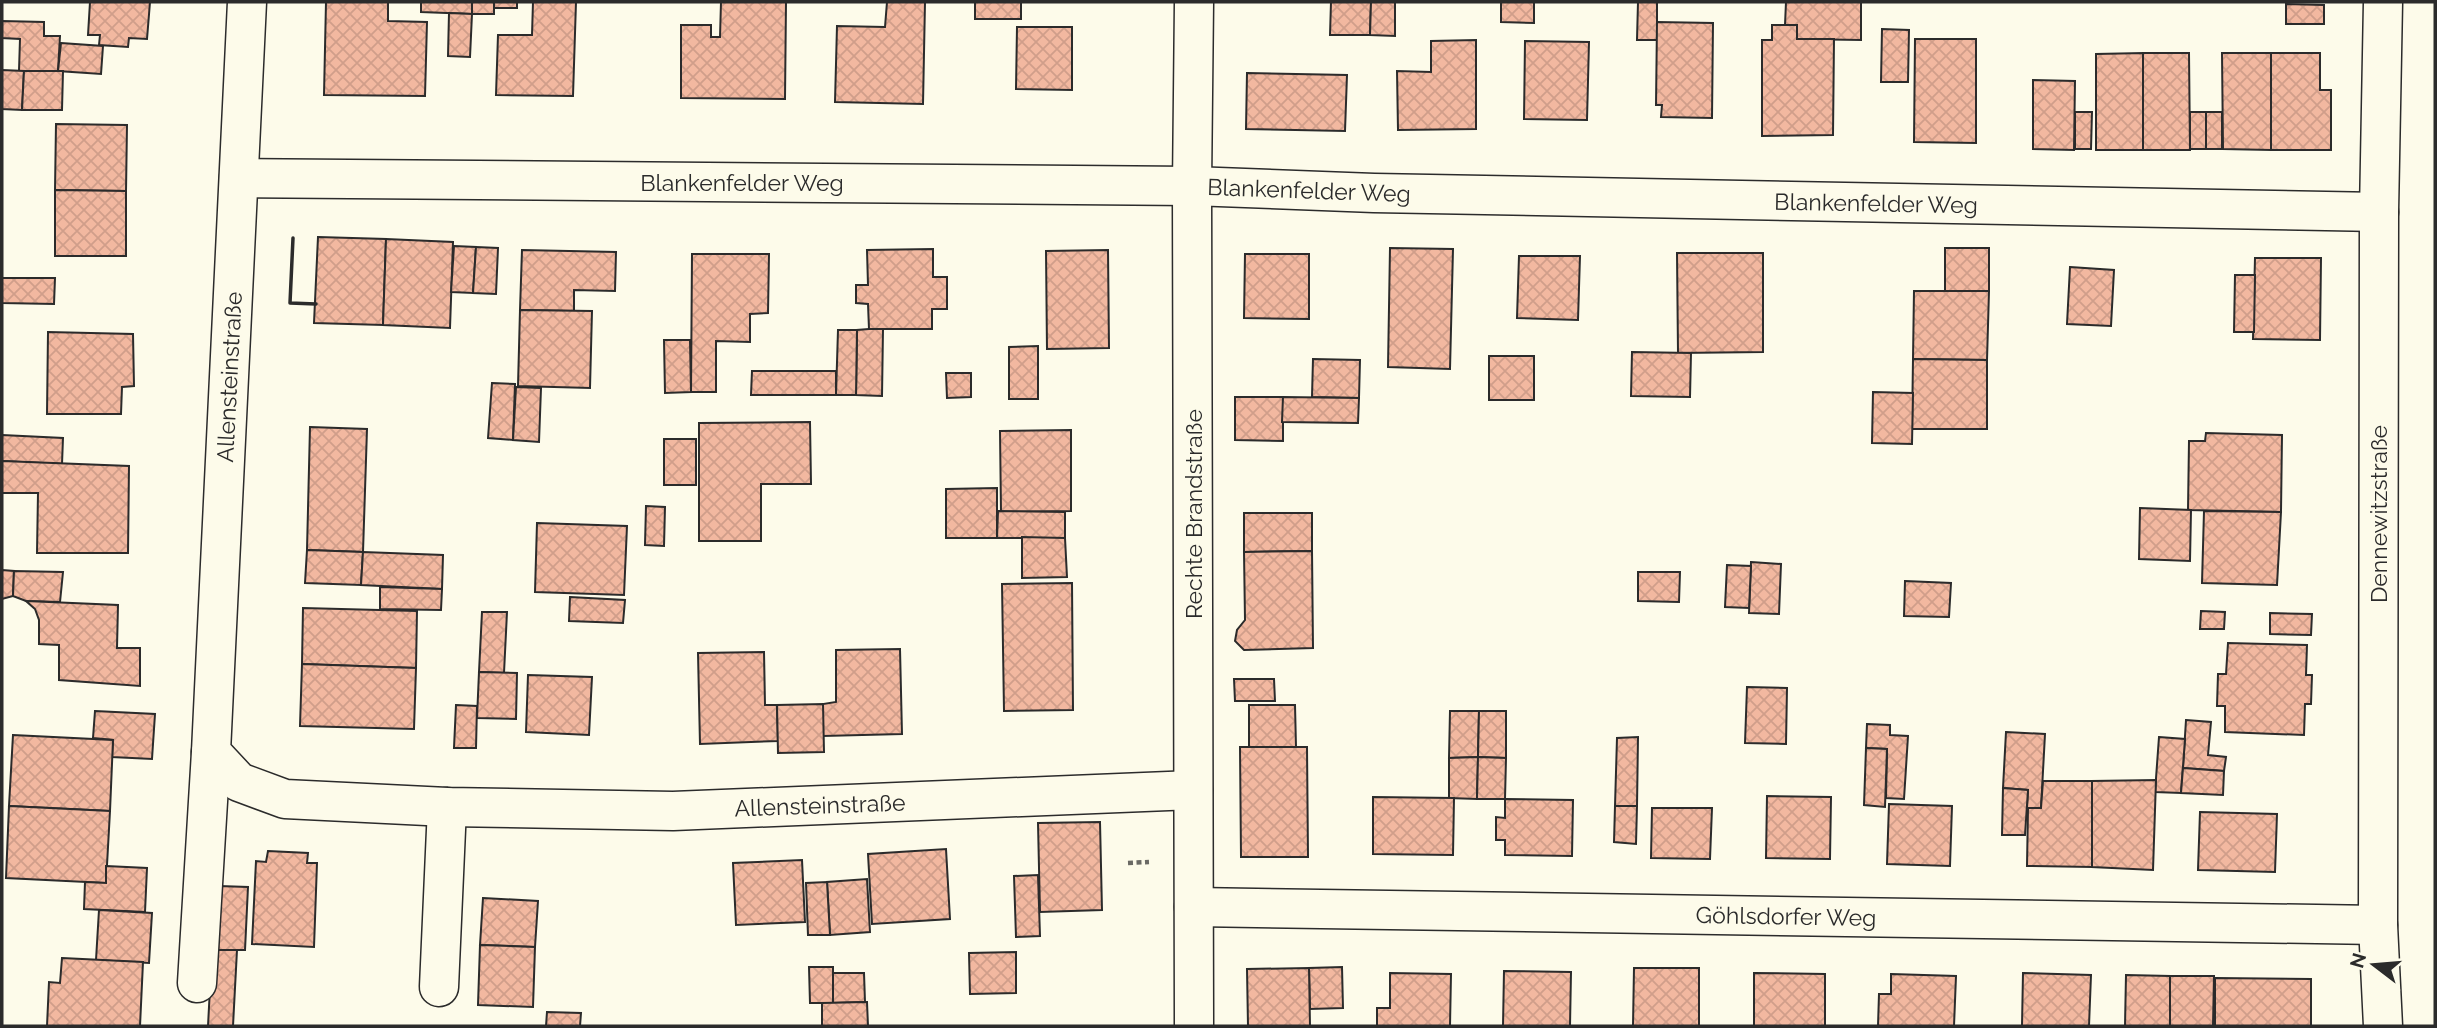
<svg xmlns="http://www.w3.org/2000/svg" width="2437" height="1028" viewBox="0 0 2437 1028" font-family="Raleway,sans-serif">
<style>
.building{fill:url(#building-cross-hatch);stroke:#2b2b2b;stroke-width:2}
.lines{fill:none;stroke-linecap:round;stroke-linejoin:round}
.minor-casing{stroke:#2b2b2b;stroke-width:41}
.path{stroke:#6a6964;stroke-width:4.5;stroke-dasharray:5 3.5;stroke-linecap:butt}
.minor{stroke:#fdfbea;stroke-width:38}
.wall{stroke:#2b2b2b;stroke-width:3.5}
.labels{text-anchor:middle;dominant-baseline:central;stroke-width:5;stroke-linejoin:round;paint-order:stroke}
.street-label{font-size:23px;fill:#2b2b2b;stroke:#fdfbea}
</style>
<defs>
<pattern id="building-cross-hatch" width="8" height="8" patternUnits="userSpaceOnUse" patternTransform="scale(1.75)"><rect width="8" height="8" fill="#f2b8a0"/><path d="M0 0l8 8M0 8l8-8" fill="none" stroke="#d09e8a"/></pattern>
</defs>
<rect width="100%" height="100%" fill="#fdfbea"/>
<g class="building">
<polygon points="90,2 150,2 147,39 129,38 128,47 99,45 100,35 88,35"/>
<polygon points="326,2 388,2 388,21 427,22 425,96 324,95"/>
<polygon points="421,2 472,2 472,14 421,12"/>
<rect x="472" y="2" width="22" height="12"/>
<rect x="494" y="2" width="23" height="6"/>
<polygon points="533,2 576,2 573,96 496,95 498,35 532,35"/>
<polygon points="721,2 786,2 785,99 681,98 681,25 711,25 711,37 720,37"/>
<polygon points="887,2 925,2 923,104 835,102 837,26 885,27"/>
<rect x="975" y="2" width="46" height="17"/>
<polygon points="1331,2 1371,2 1370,35 1330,35"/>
<polygon points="1371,2 1395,2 1395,36 1370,35"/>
<polygon points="1501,2 1534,2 1534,23 1501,22"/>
<polygon points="1638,2 1657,2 1657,40 1637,40"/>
<polygon points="1786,2 1861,2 1861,40 1797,39 1797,25 1785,25"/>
<polygon points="2286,4 2324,5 2324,24 2286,24"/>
<polygon points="449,13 472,14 470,57 448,56"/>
<polygon points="2,21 44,22 44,36 60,36 58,71 19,71 20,39 2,38"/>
<polygon points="1657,22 1713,23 1712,118 1661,117 1662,105 1656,105"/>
<polygon points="1772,25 1797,25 1797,39 1834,39 1833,135 1762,136 1762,40 1772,40"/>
<polygon points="1017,27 1072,27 1072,90 1016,89"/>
<polygon points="1882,29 1909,30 1908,82 1881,82"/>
<polygon points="1915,39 1976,39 1976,143 1914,142"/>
<polygon points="1476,40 1476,129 1398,130 1397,71 1431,72 1431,41"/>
<polygon points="1525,41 1589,42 1587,120 1524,119"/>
<polygon points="61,43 103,46 101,74 58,71"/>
<polygon points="2143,53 2189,53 2190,150 2143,150"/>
<polygon points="2143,53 2143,150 2096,150 2096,54"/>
<polygon points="2222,53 2271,53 2271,150 2223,149"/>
<polygon points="2271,53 2320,53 2320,90 2331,90 2331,150 2271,150"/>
<polygon points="2,70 24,71 22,110 2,109"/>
<polygon points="24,71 63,71 62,110 22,110"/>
<polygon points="1247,73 1347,75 1345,131 1246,129"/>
<polygon points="2033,80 2075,81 2074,150 2033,149"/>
<polygon points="2075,112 2092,112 2091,149 2075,149"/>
<rect x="2190" y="112" width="16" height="37"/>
<rect x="2206" y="112" width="16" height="37"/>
<polygon points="56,124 127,125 126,191 55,190"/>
<polygon points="55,190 126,191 126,256 55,256"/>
<polygon points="318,237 386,239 383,325 314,323"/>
<polygon points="386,239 453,242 450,328 383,325"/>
<polygon points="454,246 476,247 473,293 451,292"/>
<polygon points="476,247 498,248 496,294 473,293"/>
<polygon points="1390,248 1453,249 1450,369 1388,367"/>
<rect x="1945" y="248" width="44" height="43"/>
<polygon points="933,249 933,277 947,277 947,309 932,309 932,329 869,329 868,304 856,303 856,285 868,285 867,250"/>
<polygon points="522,250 616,252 615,291 574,290 574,311 520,310"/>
<polygon points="1108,250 1109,348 1047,349 1046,251"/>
<polygon points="1677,253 1763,253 1763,352 1678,353"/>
<polygon points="692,254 769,254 768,313 750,314 750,342 716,341 716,392 691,392"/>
<polygon points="1245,254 1309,254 1309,319 1244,318"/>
<polygon points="1519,256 1580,256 1578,320 1517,318"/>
<polygon points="2255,258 2321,258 2320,340 2253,339"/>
<polygon points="2070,267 2114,270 2111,326 2067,324"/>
<polygon points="2235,275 2255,275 2254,332 2234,332"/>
<polygon points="2,278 55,278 54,304 2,303"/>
<polygon points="1914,291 1989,291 1987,360 1913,359"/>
<polygon points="520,310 592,311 590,388 518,386"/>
<polygon points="869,329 883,329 882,396 856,395 857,330"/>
<polygon points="838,330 857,330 856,395 836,395"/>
<polygon points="48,332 133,334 134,386 122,387 121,414 47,414"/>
<polygon points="664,340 690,340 691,392 665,393"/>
<polygon points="1038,346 1038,399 1009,399 1009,347"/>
<polygon points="1632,352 1691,353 1690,397 1631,396"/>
<rect x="1489" y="356" width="45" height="44"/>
<polygon points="1313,359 1360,360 1359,398 1312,397"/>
<polygon points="1913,359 1987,360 1987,429 1912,429"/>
<polygon points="752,371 836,371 836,395 751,395"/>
<polygon points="946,373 971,373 971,397 947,398"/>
<polygon points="492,383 515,384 513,440 488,438"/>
<polygon points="516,387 541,388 539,442 513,440"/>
<polygon points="1873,392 1913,393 1912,444 1872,443"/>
<polygon points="1235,397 1283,397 1283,441 1235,440"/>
<polygon points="1283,397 1359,398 1358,423 1282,422"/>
<polygon points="810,422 811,484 761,484 761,541 699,541 699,423"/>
<polygon points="310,427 367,429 363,552 307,550"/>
<polygon points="1071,430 1071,511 1001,512 1000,431"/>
<polygon points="2206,433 2282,435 2281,512 2188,510 2189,441 2205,441"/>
<polygon points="2,435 63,438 62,464 2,461"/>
<rect x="664" y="439" width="32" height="46"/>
<polygon points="2,461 129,466 128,553 37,553 38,493 2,493"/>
<polygon points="997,488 997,538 946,538 946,489"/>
<polygon points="646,506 665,507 664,546 645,545"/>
<polygon points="2140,508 2191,510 2190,561 2139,559"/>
<polygon points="998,511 1065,512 1065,538 997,538"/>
<polygon points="2204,511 2281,512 2277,585 2202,583"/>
<polygon points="1244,513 1312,513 1312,551 1244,552"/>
<polygon points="537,523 627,526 624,595 535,592"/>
<polygon points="1022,537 1065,538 1067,577 1022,578"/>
<polygon points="307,550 363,552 361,585 305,583"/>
<polygon points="1312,551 1313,648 1244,650 1235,641 1237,630 1245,620 1244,552"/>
<polygon points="363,552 443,555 442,589 361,585"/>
<polygon points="1751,562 1781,564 1779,614 1749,613"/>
<polygon points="1727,565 1751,566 1749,608 1725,607"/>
<polygon points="2,570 14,571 13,596 2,599"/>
<polygon points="14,571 63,572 60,602 26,601 13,596"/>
<polygon points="1638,572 1680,572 1679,602 1638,601"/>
<polygon points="1905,581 1951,583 1949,617 1904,616"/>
<polygon points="1072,583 1073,710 1004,711 1002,584"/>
<polygon points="380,587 442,589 441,610 380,609"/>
<polygon points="570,597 625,600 623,623 569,621"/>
<polygon points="26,601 118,605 117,648 140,648 140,686 59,680 59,645 39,644 39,620 35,609"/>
<polygon points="303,608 417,611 416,668 302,664"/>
<polygon points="2201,611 2225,612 2224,629 2200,629"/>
<polygon points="482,612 507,612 504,673 479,672"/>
<polygon points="2270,613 2312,614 2311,635 2270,634"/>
<polygon points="2228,643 2307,645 2306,675 2312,675 2311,704 2305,704 2304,735 2225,732 2225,706 2217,706 2218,674 2226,674"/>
<polygon points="900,649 902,734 823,736 823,704 836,702 836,650"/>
<polygon points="764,652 765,705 777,705 778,741 700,744 698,653"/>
<polygon points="302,664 416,668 414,729 300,726"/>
<polygon points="479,672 517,673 516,719 477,718"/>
<polygon points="528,675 592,677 589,735 526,732"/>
<polygon points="1234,679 1274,679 1275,701 1235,701"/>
<polygon points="1747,687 1787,688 1786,744 1745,743"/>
<polygon points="823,704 824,752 778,753 777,705"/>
<polygon points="456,705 477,706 476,748 454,748"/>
<polygon points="1249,705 1295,705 1296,747 1249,747"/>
<polygon points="95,711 155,714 152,759 112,757 113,740 93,738"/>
<polygon points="1450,711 1479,711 1478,757 1449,758"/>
<polygon points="1479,711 1506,711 1506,758 1478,757"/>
<polygon points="2186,720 2211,722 2208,755 2226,757 2224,771 2183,768"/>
<polygon points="1867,724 1890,725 1890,735 1908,736 1904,799 1886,798 1887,749 1866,748"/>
<polygon points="2006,732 2045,734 2041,808 2027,808 2028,790 2003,788"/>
<polygon points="13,735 113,740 110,811 9,806"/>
<polygon points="1638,737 1637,806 1615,806 1617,738"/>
<polygon points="2159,737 2185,739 2181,793 2155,792"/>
<polygon points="1240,747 1307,747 1308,857 1241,857"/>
<polygon points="1866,748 1887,749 1885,807 1864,805"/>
<polygon points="1478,757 1477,799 1449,798 1449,758"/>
<polygon points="1478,757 1506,758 1505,799 1477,799"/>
<polygon points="2183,768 2224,771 2223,795 2181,793"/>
<polygon points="2156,780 2153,870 2092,867 2092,781"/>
<polygon points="2043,781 2092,781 2092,867 2027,866 2028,808 2041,808"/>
<polygon points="2003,788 2028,790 2025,835 2002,835"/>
<polygon points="1767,796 1831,797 1830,859 1766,858"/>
<polygon points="1373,797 1454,798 1453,855 1373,854"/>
<polygon points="1505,799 1573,800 1572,856 1505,855 1505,840 1496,840 1496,817 1505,818"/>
<polygon points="1889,804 1952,806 1950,866 1887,864"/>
<polygon points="9,806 110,811 106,883 6,878"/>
<polygon points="1615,806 1637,806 1636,844 1614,842"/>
<polygon points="1652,808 1712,808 1710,859 1651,858"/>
<polygon points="2200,812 2277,814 2275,872 2198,870"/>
<polygon points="1100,822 1102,910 1040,912 1038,823"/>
<polygon points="946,849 950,919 872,924 868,854"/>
<polygon points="268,851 308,853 307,863 317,863 314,947 252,944 256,861 266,862"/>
<polygon points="802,860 805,922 736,925 733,863"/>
<polygon points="106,866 147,868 145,912 84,909 85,882 106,883"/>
<polygon points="1038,875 1040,936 1016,937 1014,876"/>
<polygon points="867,879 870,932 830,935 827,882"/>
<polygon points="827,882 830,935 808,935 806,883"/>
<polygon points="219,886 248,887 245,950 216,950"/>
<polygon points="483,898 538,901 535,947 480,945"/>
<polygon points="99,910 152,913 149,963 96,960"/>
<polygon points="480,945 535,947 533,1007 478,1005"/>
<polygon points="212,950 237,950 233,1026 208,1026"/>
<polygon points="1016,952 1016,993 970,994 969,953"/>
<polygon points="62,958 143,962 140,1026 47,1026 49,982 60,983"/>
<polygon points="809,967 833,967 833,1003 810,1003"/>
<polygon points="1342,967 1343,1008 1310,1009 1309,968"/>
<polygon points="1309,968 1310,1026 1248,1026 1247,969"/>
<polygon points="1634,968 1699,968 1699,1026 1633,1026"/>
<polygon points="1504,971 1571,972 1570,1026 1503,1026"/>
<polygon points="833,973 864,973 865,1002 833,1003"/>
<polygon points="1390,973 1451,974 1450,1026 1377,1026 1377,1008 1390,1008"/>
<polygon points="1754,973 1825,974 1825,1026 1754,1026"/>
<polygon points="2023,973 2091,975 2089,1026 2022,1026"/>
<polygon points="1891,974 1956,976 1954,1026 1878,1026 1879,994 1891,994"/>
<polygon points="2126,975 2170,976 2170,1026 2125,1026"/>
<polygon points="2170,976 2214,976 2213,1026 2170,1026"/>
<polygon points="2215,978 2311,979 2311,1026 2215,1026"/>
<polygon points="867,1002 868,1026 822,1026 822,1003"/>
<polygon points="547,1012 581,1013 580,1026 546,1026"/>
</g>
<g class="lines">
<defs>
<g id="minor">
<polyline points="247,2 211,752 239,782 285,799 447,807 673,811 1193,790"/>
<polyline points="239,178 1192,186 1374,193 2379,212"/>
<polyline points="1194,907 2378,925"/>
<polyline points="197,983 211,752"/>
<polyline points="439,987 447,807"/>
<polyline points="1194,1026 1192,186 1194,2"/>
<polyline points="2383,1026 2378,925 2379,212 2383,2"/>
</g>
</defs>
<use href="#minor" class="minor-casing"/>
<polyline class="path" points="1128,863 1149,862"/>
<use href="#minor" class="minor"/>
<polyline class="wall" points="293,238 290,303 316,304"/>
</g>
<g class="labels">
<g class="street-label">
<text x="742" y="182">Blankenfelder Weg</text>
<text transform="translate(1309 190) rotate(2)">Blankenfelder Weg</text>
<text transform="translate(1876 203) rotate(1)">Blankenfelder Weg</text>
<text transform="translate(229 377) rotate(-87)">Allensteinstraße</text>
<text transform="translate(1193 514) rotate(-90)">Rechte Brandstraße</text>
<text transform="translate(2378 514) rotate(-90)">Dennewitzstraße</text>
<text transform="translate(820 805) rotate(-2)">Allensteinstraße</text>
<text transform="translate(1786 916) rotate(1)">Göhlsdorfer Weg</text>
</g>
</g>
<rect width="2437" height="1028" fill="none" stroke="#2b2b2b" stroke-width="7"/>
<g transform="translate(2374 965) rotate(286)" stroke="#fdfbea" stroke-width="5" paint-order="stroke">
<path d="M0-5L12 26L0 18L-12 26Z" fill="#2b2b2b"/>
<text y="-10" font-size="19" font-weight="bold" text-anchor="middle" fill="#2b2b2b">N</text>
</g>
</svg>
